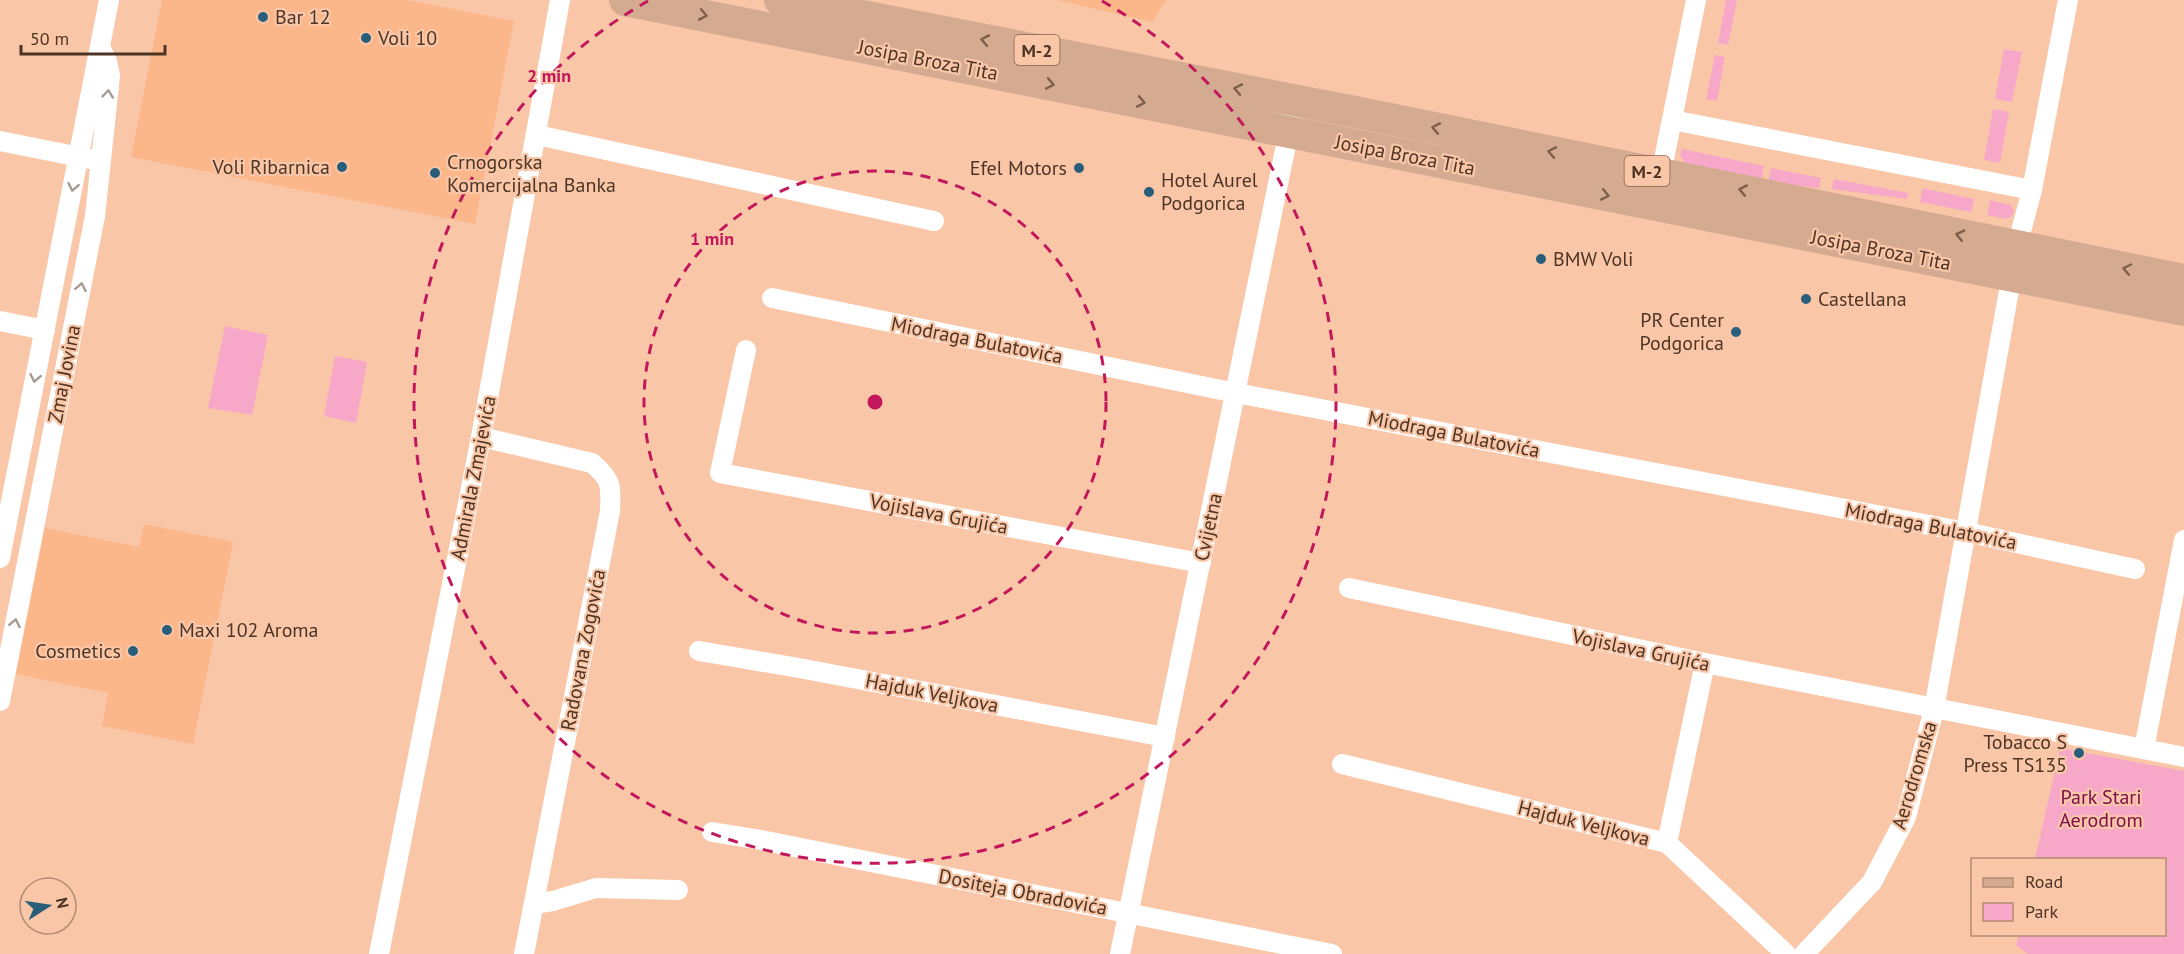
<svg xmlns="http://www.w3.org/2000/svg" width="2184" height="954" viewBox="0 0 2184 954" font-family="'PT Sans',sans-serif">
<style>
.built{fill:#fbb68a}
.green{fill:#f7a8c9}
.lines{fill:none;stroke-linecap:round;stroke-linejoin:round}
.minor{stroke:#fff;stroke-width:20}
.primary{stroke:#d4ab91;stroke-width:32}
.oneway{stroke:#7c5e4a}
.oneway2{stroke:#a69a92}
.ring{fill:none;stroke:#c2185b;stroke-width:3;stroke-dasharray:10 8}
.poi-dot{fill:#285e79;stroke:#f9c6a7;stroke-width:2}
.labels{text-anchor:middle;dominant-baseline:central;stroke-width:4.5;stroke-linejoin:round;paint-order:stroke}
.shield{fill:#f9c6a7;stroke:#81604b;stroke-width:1.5}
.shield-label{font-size:18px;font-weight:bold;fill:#4d3424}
.poi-label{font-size:20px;fill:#4d3424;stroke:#f9c6a7;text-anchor:start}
.street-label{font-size:20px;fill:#4d3424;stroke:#f9c6a7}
.park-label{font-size:20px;fill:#800e4f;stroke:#f9c6a7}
.centre{fill:#c2185b;stroke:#f9c6a7;stroke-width:3}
.ring-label{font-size:18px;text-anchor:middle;font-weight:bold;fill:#c2185b;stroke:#f9c6a7;stroke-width:4.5;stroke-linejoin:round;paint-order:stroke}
</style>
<rect width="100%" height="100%" fill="#f9c6a7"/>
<g class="built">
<polygon points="162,0 408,0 514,21 475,224 131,157"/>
<polygon points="1057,0 1166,0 1152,22"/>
<polygon points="144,524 233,542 193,744 102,726 108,693 16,674 45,528 139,547"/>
</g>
<g class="green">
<polygon points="1726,0 1737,0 1728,45 1718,43"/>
<polygon points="2004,49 2022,52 2012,102 1995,99"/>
<polygon points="1715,55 1725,57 1717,101 1706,99"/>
<polygon points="1993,109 2009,112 2000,163 1984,160"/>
<polygon points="1682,149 1764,166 1762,180 1687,165 1680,156"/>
<polygon points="1771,168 1821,178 1819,188 1768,182"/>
<polygon points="1834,179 1908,193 1907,199 1832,189"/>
<polygon points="1922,188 1974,199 1971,212 1920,202"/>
<polygon points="1990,200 2010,205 2014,211 2012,216 2006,219 1987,215"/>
<polygon points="225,326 268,335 252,415 208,408"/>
<polygon points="335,356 367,362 356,423 324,416"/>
<polygon points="2060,748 2184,771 2184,954 2028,954 2016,945 2019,935 2164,934 2164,860 2035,859"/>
</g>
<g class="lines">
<g class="minor">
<polyline points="1672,120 2032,190"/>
<polyline points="537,135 934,221"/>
<polyline points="0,141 90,159"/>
<polyline points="1661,174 1696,0"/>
<polyline points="772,298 1236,393 1966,532 2135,569"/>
<polyline points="0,321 45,330"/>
<polyline points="746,350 720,473 1201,563"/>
<path d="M481,437L592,463C612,480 611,485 610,511L524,954"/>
<polyline points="0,558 109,0"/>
<polyline points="1349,588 1705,663 2184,757"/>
<polyline points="699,651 799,668 1165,737"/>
<polyline points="0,701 95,216 110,76 107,61 100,47"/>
<polyline points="2144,749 2184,540"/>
<polyline points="1342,764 1667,843 1786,954"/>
<polyline points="712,832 761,840 1332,954"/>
<polyline points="1667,843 1705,663"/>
<polyline points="534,904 553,901 596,888 678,890"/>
<polyline points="379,954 481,437 560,0"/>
<polyline points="1120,954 1295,101"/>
<polyline points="1804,954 1872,882 1906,817 1934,709 2017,246 2032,190 2068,0"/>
</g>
<g class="primary">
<polyline points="625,0 2184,310"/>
<polyline points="780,0 1355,112 2184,280"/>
</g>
</g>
<defs><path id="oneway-chevron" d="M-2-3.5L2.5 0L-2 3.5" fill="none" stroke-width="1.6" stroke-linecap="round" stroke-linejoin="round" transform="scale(1.5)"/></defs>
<g class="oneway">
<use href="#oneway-chevron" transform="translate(703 15) rotate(11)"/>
<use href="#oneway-chevron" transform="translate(985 40) rotate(-169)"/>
<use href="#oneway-chevron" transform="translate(1050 84) rotate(11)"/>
<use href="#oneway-chevron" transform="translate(1238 89) rotate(-169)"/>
<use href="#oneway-chevron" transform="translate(1141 102) rotate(11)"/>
<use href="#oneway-chevron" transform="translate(1436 128) rotate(-169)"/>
<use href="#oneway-chevron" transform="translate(1552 152) rotate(-169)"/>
<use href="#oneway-chevron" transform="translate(1743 190) rotate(-169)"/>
<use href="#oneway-chevron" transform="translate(1605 195) rotate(11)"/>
<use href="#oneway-chevron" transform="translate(1960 235) rotate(-167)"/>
<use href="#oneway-chevron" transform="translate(2127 269) rotate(-168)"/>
</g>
<g class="oneway2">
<use href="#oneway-chevron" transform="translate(108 94) rotate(-84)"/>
<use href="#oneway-chevron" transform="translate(73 187) rotate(101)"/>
<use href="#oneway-chevron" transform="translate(81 287) rotate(-79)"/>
<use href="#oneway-chevron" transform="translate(35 378) rotate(101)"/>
<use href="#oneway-chevron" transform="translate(15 623) rotate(-79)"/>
</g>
<g class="ring">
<circle cx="875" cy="402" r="231"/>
<path d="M1102 1A461 461 0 1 1 648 1"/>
</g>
<g class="poi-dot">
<circle cx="263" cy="17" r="6"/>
<circle cx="366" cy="38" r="6"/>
<circle cx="342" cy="167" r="6"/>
<circle cx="1079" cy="168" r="6"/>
<circle cx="435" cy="173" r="6"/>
<circle cx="1149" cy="192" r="6"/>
<circle cx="1541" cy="259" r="6"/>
<circle cx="1806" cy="299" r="6"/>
<circle cx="1736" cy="332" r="6"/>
<circle cx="167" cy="630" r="6"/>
<circle cx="133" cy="651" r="6"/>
<circle cx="2079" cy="753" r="6"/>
</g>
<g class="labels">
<g class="shield">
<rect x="1014.5" y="35" width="45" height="30" rx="4.5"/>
<rect x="1624.5" y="156" width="45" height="30" rx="4.5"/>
</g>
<g class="shield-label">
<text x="1037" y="50">M-2</text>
<text x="1647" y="171">M-2</text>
</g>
<g class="poi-label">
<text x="275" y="17">Bar 12</text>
<text x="378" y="38">Voli 10</text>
<text x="447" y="162">Crnogorska<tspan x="447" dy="23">Komercijalna Banka</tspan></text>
<text x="330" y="167" text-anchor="end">Voli Ribarnica</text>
<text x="1067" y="168" text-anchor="end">Efel Motors</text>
<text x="1161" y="180">Hotel Aurel<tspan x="1161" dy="23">Podgorica</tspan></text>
<text x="1553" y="259">BMW Voli</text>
<text x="1818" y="299">Castellana</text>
<text x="1724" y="320" text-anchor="end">PR Center<tspan x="1724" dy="23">Podgorica</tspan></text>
<text x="179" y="630">Maxi 102 Aroma</text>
<text x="121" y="651" text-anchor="end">Cosmetics</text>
<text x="2067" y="742" text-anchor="end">Tobacco S<tspan x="2067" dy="23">Press TS135</tspan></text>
</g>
<g class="street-label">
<text transform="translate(928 60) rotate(11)">Josipa Broza Tita</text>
<text transform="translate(1405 155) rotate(11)">Josipa Broza Tita</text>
<text transform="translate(1881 250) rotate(11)">Josipa Broza Tita</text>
<text transform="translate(977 340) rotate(11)">Miodraga Bulatovića</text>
<text transform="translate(64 374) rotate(-79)">Zmaj Jovina</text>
<text transform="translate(1454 434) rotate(11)">Miodraga Bulatovića</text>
<text transform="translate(473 478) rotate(-79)">Admirala Zmajevića</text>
<text transform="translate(939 514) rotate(11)">Vojislava Grujića</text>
<text transform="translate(1931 526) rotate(11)">Miodraga Bulatovića</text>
<text transform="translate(1208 527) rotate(-78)">Cvijetna</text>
<text transform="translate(583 650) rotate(-79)">Radovana Zogovića</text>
<text transform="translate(1641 650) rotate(12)">Vojislava Grujića</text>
<text transform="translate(932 693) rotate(11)">Hajduk Veljkova</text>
<text transform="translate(1914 775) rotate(-73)">Aerodromska</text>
<text transform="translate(1584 823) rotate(14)">Hajduk Veljkova</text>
<text transform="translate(1023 892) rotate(11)">Dositeja Obradovića</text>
</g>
<g class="park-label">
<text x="2101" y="797">Park Stari<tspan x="2101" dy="23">Aerodrom</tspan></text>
</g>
</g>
<circle cx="875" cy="402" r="9" class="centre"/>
<g class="ring-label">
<text x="549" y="82">2 min</text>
<text x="712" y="245">1 min</text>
</g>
<rect x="1971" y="858" width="195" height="78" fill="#f9c6a7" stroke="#b48c73" stroke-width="1.5"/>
<rect x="1983" y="878" width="30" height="9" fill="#d4ab91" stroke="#b48c73" stroke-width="1.5"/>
<text x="2025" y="888" font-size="18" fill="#4d3424">Road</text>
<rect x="1983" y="903" width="30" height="18" fill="#f7a8c9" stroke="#b48c73" stroke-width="1.5"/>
<text x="2025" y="918" font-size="18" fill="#4d3424">Park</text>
<g transform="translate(48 906) rotate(78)"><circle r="28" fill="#f9c6a7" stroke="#b48c73" stroke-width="1.5"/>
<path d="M0-4.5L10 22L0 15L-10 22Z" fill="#285e79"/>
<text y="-9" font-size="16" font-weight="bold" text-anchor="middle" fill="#4d3424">N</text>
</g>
<path d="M21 45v9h144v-9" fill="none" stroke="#4d3424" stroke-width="3"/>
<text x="30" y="45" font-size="18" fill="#4d3424" stroke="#f9c6a7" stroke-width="4.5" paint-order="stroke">50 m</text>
</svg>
